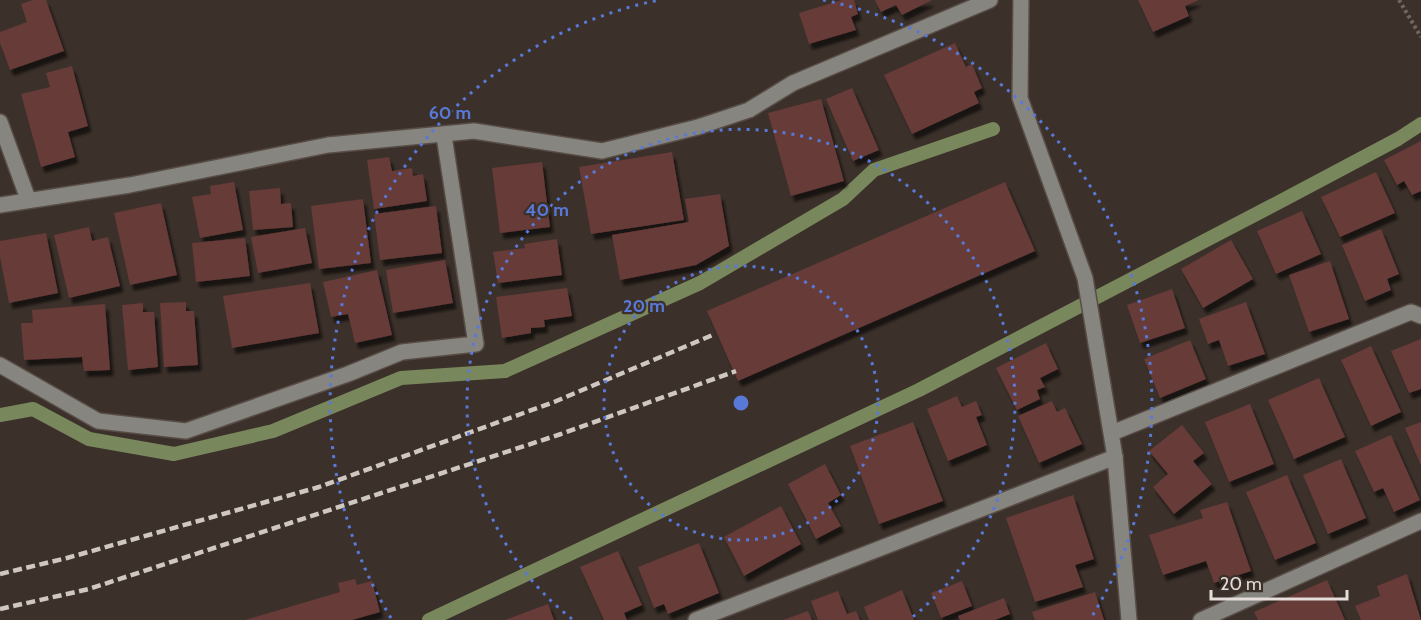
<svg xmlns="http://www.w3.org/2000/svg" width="1421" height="620" viewBox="0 0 1421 620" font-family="Cabin,sans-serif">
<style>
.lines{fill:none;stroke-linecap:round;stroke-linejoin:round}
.stream{stroke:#79875d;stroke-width:14}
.building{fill:#663a39;filter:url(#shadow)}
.minor-casing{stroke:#574d46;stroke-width:18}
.path{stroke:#716761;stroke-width:4;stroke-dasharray:3 3;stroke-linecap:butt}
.minor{stroke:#87857f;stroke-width:15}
.rail{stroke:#cfc7c2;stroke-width:4.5;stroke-dasharray:9 4.5;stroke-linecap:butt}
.ring{fill:none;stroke:#5979d8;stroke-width:3;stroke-dasharray:3 6}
.centre{fill:#5979d8;stroke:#3c312a;stroke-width:3}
.ring-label{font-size:18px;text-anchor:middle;font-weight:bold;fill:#5979d8;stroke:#3c312a;stroke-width:4.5;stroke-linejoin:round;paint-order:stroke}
</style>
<defs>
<filter id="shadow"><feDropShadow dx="3.5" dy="6" stdDeviation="1.5" flood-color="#0009"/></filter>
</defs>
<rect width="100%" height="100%" fill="#3c312a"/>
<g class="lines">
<g class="stream">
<polyline points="0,415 33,409 89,439 174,454 273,431 401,378 505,371 700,283 843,199 874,170 993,129"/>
<polyline points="429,620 919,390 1283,200 1398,139 1421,124"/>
</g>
</g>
<g class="building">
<polygon points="33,0 46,0 64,51 10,70 0,43 0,32 27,22 21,4"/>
<polygon points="842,0 854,0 858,14 851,17 856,30 809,44 799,13"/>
<polygon points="875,0 932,0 902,15 896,5 881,12"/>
<polygon points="1138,0 1199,0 1185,6 1189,16 1153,32"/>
<polygon points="955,43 966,67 972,64 982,88 974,92 979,103 912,134 884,75"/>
<polygon points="72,66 88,126 68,132 75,157 41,167 21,94 50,87 46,73"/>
<polygon points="852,88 879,150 853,161 826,99"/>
<polygon points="821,99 844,181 791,196 768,113"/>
<polygon points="1421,141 1421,191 1412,195 1404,181 1397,185 1384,160"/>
<polygon points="672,152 684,220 591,234 579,167"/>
<polygon points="389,157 392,171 412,168 413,176 423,174 427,201 374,209 367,160"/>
<polygon points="542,162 550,227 500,233 492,168"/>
<polygon points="1376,172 1395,213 1340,237 1321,197"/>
<polygon points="234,182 243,230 200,238 192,197 211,194 210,186"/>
<polygon points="1005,182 1035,251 738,381 707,311"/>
<polygon points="280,188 281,204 291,203 293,227 253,230 249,191"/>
<polygon points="720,194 729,246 696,265 620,280 612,235 689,222 685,199"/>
<polygon points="363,199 371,263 319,269 311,206"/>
<polygon points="161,203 177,275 130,285 114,213"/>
<polygon points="436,206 442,253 380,260 374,214"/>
<polygon points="1302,211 1321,254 1276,274 1257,231"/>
<polygon points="89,227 92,241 108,237 120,286 69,298 54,235"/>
<polygon points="305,228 312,263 258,273 251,237"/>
<polygon points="1381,229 1399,274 1387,279 1391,290 1365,301 1342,245"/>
<polygon points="46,233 58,293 9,303 0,257 0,241"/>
<polygon points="245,238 250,276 196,282 192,243"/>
<polygon points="557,239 562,275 498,283 493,252 525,248 524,244"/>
<polygon points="1231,240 1253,279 1203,308 1181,269"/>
<polygon points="445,260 453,303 393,313 386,270"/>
<polygon points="1330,261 1349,319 1309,332 1289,275"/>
<polygon points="377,270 392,335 355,343 348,314 331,317 323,282"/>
<polygon points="310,283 319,333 232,348 223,296"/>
<polygon points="567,288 572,316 544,320 545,327 531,328 531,333 502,338 496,297"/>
<polygon points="1172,289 1185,328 1140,343 1127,305"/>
<polygon points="186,302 186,311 194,311 198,365 164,367 160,303"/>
<polygon points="1246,302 1265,354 1228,366 1219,340 1208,344 1199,319"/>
<polygon points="143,303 143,312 154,312 158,367 128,370 122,305"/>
<polygon points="105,304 110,370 84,371 82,357 24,360 21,323 33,323 32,310"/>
<polygon points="1421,339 1421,389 1409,393 1391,351"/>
<polygon points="1190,340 1206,379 1160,398 1144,359"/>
<polygon points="1046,343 1058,369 1040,378 1045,387 1037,390 1040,399 1017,410 996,368"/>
<polygon points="1371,346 1401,412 1371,426 1341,360"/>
<polygon points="1319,378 1345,437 1294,459 1268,400"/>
<polygon points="957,396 962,407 976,401 982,415 976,417 987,445 948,461 927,409"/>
<polygon points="1052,401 1057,412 1065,408 1082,444 1039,463 1018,416"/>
<polygon points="1250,404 1274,464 1229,482 1205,422"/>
<polygon points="913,422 943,501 879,524 850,446"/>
<polygon points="1421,422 1421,466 1405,428"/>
<polygon points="1182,425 1204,453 1193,461 1212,484 1174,514 1153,487 1168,474 1149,451"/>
<polygon points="1391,435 1420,500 1394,512 1383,488 1374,492 1355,451"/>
<polygon points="1341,459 1366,518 1328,534 1303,475"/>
<polygon points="825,464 841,495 828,503 841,526 816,539 788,484"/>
<polygon points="1287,475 1316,543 1275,560 1246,492"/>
<polygon points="1073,495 1094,559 1075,565 1083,587 1035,602 1006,518"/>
<polygon points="1227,502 1251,571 1214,583 1206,561 1163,575 1149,535 1203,518 1200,510"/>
<polygon points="781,506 801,544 744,576 724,537"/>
<polygon points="699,543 719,593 668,614 664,604 654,608 638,567"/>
<polygon points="618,551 642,605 624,613 627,620 604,620 580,567"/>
<polygon points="1407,574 1421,620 1361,620 1355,606 1380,596 1377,586"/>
<polygon points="355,579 357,585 372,581 380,612 352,620 245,620 340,592 338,583"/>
<polygon points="1327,580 1345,620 1258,620 1254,612"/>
<polygon points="962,581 972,606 941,618 931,593"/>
<polygon points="902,590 914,620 869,620 864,607"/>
<polygon points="838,591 847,614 856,611 860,620 818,620 811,601"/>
<polygon points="1095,592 1104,620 1035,620 1032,612"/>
<polygon points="1004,598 1010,614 995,620 960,620 958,616"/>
<polygon points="548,604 554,620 505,620"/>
<polygon points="808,611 812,620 783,620"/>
</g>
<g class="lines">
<defs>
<g id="minor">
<polyline points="1021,0 1020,98 1085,278 1115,457 1129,620"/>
<polyline points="0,122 28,199"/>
<polyline points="0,205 130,185 328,145 474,131 602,151 698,127 749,110 793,83 990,0"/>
<polyline points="0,365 98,421 186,431 348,374 402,352 476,344 444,136"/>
<polyline points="1112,433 1411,312 1421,316"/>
<polyline points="696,620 1115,457"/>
<polyline points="1201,620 1421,521"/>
</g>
</defs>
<use href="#minor" class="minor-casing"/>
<polyline class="path" points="1399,0 1421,37"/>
<use href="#minor" class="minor"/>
<g class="rail">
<polyline points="0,574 67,558 319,487 554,402 715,334"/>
<polyline points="0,609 89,589 561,434 736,371"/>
</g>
</g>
<g class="ring">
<circle cx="741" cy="403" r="137"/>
<path d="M572 619A274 274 0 1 1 910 619"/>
<path d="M391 618A411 411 0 0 1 659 0M823 0A411 411 0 0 1 1091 618"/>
</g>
<circle cx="741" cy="403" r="9" class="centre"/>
<g class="ring-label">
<text x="450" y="119">60 m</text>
<text x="547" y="216">40 m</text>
<text x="644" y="312">20 m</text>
</g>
<path d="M1211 590v9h136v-9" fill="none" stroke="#e5ddd9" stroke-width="3"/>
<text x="1220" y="590" font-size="18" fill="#e5ddd9" stroke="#3c312a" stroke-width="4.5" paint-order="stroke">20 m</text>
</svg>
